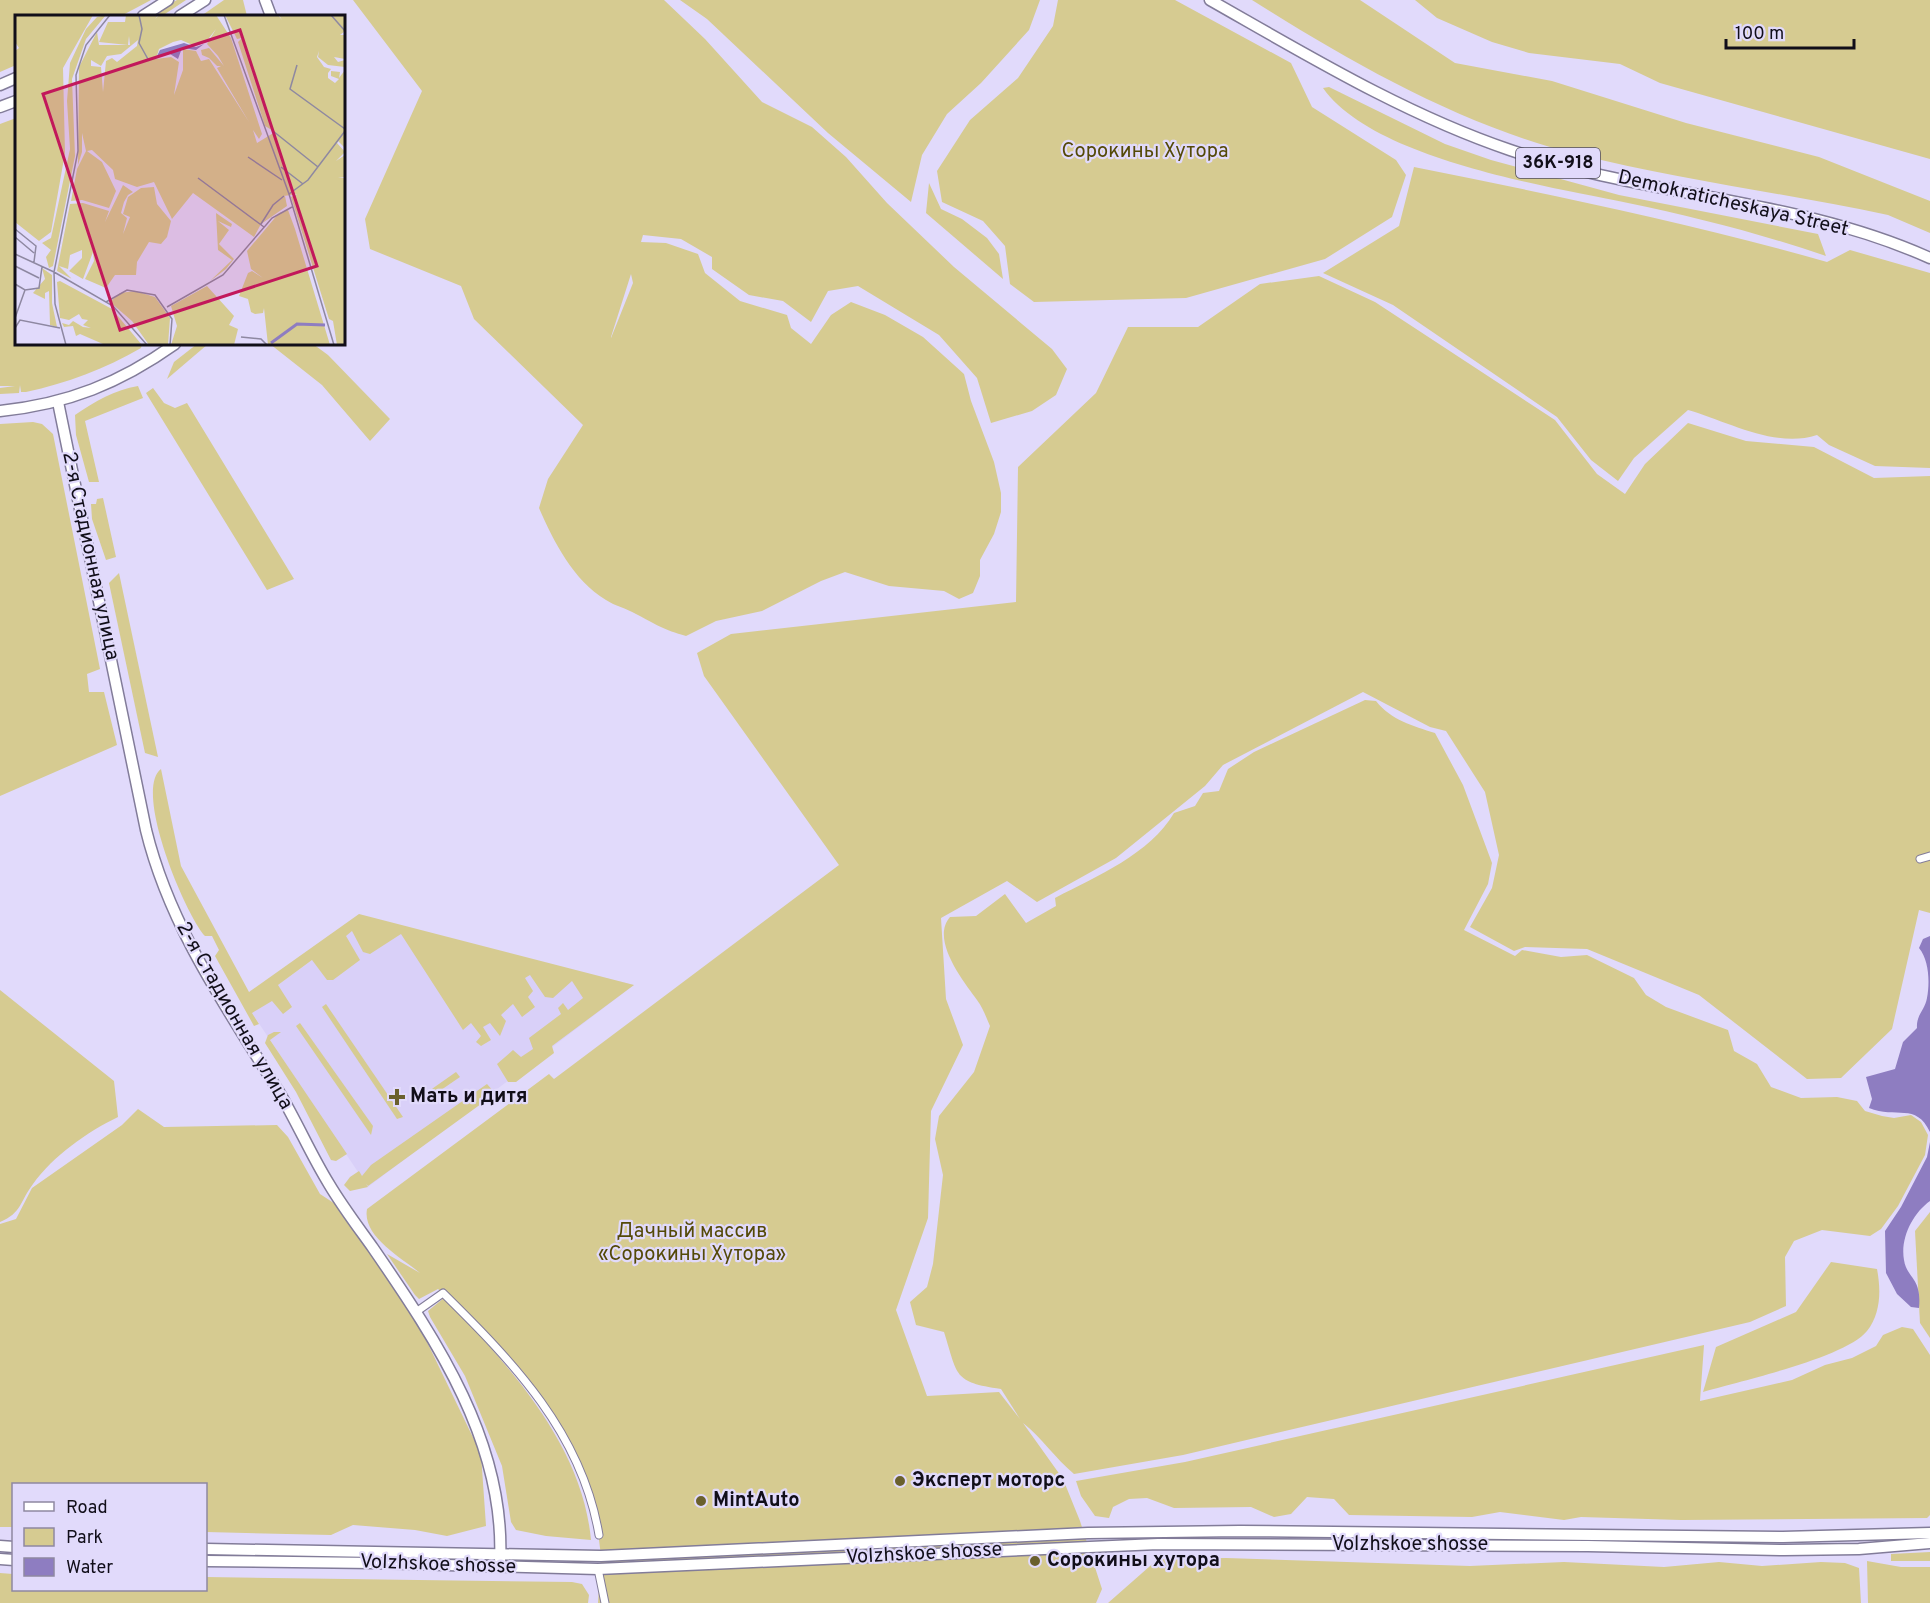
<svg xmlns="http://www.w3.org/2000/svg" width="1930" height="1603" viewBox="0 0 1930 1603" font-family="Overpass,sans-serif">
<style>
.built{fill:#d9d0f8}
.green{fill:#d6cb91;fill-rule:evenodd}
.water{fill:#8e7dc1}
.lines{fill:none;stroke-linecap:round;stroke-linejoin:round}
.minor-casing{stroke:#827c99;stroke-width:9}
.secondary-casing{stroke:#827c99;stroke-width:13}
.primary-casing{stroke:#827c99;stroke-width:13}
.minor{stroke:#fff;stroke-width:7}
.secondary{stroke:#fff;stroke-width:10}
.primary{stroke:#fff;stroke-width:10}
.poi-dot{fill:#6a602d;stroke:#e1dafb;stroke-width:2}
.labels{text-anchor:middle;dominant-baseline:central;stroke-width:4.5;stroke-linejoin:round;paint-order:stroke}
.shield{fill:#e1dafb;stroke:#4f4b5d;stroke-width:1.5}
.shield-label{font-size:18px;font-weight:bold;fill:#110e19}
.park-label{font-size:20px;fill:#544907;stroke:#e1dafb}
.street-label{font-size:20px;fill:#110e19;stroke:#e1dafb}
.poi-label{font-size:20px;font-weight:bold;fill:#110e19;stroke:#e1dafb;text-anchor:start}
.inset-river{fill:none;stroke:#8e7dc1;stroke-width:3}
.inset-road{fill:none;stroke:#8e88a1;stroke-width:1.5}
.view{fill:#c2185b;fill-opacity:0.15;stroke:#c2185b;stroke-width:3}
.inset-edge{fill:none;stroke:#110e19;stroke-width:3}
</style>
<rect width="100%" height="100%" fill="#e1dafb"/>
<polygon class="built" points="367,920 634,985 368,1187 248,1007"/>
<g class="green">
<polygon points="0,0 151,0 121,16 16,16 16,65 0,72"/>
<polygon points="177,0 186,0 162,16 149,16"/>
<polygon points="224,0 243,0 247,16 201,16"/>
<path d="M353,0H664L705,39L762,102L812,127L846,157L887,203L954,267L1052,349L1067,369L1056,395L1032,411L991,423L977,378L939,335L858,286L828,291L811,322L783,301L749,295L712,269V257L681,239L643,235L641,242L666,243L698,254L705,273L740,301L787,315L791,328L811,344L831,315L851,302L885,315L923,337L964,374L971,401L994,462L1001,493V512L994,534L980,560V576L973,593L959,599L944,591L889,586L845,572L821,581L762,611L716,621L686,636C664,630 655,624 636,614C626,608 615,606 606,600C573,580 554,542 539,508L548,479L583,425L474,319L461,286L370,249L365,219L422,91ZM631,274L633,283L611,338V337Z"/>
<polygon points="680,0 1040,0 1029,30 981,83 947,114 922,155 911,202 828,133 707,19"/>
<polygon points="1058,0 1175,0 1291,63 1312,107 1396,160 1406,175 1392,217 1325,259 1186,298 1034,302 1010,284 1005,246 983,221 942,202 937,171 970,120 1018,78 1053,26"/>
<path d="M1252,0H1360L1455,63L1552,81L1686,123L1819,157L1930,201V233L1888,215C1785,193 1679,180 1576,154C1462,126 1350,62 1252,0Z"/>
<polygon points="1415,0 1930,0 1930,159 1660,83 1620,64 1529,53 1492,42 1437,18"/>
<path d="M1329,87L1445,144L1491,160L1619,195L1818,234L1826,256C1762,234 1695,217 1628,203C1546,186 1373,159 1323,88Z"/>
<path d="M16,118V344H142L141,348C105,369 67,383 26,392H21L20,385L19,393L0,394V388L15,386H0V124Z"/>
<path d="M1414,167C1553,195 1691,223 1827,262L1850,250L1930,273V468L1875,466L1829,445L1817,435C1775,449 1727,421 1688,410L1634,458L1618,481L1591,460L1557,417L1393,305L1323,273L1399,226Z"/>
<polygon points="929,183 941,209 962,219 987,238 999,254 1003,279 926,213"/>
<path d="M1319,276L1375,302L1555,420L1597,474L1625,494L1645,464L1688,423L1746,441L1814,447L1874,478L1930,476V913L1919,910L1892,1029L1841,1078L1807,1079L1699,995L1587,949L1525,947L1514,951L1470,927L1492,888L1499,855L1485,792L1446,731L1430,727L1363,692L1223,765L1205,786L1116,858L1037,902L1007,881L941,918L946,999L963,1045L931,1111L928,1218L896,1310L927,1396L999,1392L1020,1419L1001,1389C953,1382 958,1376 944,1332L916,1325L910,1302L927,1287L933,1264L943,1175L935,1139L939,1116L974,1072L990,1026C986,1017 983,1008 977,1000C964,982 930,940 950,917L976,916L1005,894L1026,923L1056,906L1055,898C1097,876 1150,854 1174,813L1195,806L1203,793L1219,791L1228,769L1254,752L1365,700L1376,701C1391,720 1413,726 1435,733L1463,785L1492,863L1488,884L1464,930L1515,956L1522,950L1561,957L1587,955L1634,978L1646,995L1666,1007L1728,1030L1734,1051L1757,1064L1771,1087L1801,1098L1837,1097L1857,1101L1865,1111L1882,1116L1894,1118L1911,1115L1921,1122L1928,1135L1925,1155L1898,1206L1881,1229L1870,1236L1822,1230L1794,1241L1785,1257L1786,1306L1750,1322L1183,1455L1074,1474C1055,1458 1042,1438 1023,1423L1063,1479L1080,1521L1102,1589L1096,1603H598L601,1556L595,1508L561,1429L507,1355L443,1293L438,1289L419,1299L415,1295L387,1254L420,1273C400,1257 362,1236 367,1209L549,1074L554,1079L839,865L704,676L697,653L731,634L1016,602L1018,467L1096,393L1128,327H1198L1260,284Z"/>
<polygon points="197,344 208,344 167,379 174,362"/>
<polygon points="270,344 313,344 328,355 390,419 370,441 322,385"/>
<path d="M138,386L143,398L85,421L99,482H89L76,435L75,415C95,401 115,390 138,386Z"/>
<polygon points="153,388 164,403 175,408 187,403 294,579 267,590 146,393"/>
<polygon points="33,422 42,424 53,434 100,669 87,674 89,692 104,692 117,745 0,796 0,424"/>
<polygon points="103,498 116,557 106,560 92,519 91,504 96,504 97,499"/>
<polygon points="119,573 158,757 145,753 109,583"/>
<path d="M161,769L181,866L249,992L359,914L634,985L552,1046L554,1053L516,1082H508L497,1064L513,1050L521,1057L533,1049L529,1038L561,1014L558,1008L563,1003L568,1010L583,998L572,981L553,998L545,997L530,975L525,978L533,991L528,997L535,1007L522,1017L513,1004L501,1015L506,1021L500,1036L490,1023L483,1027L491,1040L481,1046L476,1042L481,1036L471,1023L463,1030L401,934L370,954L363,952L352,931L346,936L360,960L333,980H327L312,960L278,985L292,1007L283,1014L272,1001L252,1013L259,1024L254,1026L215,956L219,950L212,936H205C185,914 133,790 161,769Z"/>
<path d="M0,990L114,1081L118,1117C87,1132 53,1156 33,1184C20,1201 22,1213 0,1222Z"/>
<polygon points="326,1004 403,1117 397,1119 322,1007"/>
<polygon points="300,1023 373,1126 371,1135 296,1026"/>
<polygon points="274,1032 281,1032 270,1040 347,1154 336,1161 331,1160 296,1092 265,1043 268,1035"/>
<polygon points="456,1072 460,1077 422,1103 419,1098"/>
<polygon points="487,1084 494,1092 492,1096 368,1186 366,1184 368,1187 350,1191 344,1185 350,1177 359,1171 362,1176 371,1165"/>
<polygon points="138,1109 164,1127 277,1125 288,1137 320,1194 349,1213 401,1288 481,1454 486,1526 447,1536 415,1530 353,1525 331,1535 206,1532 206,1484 14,1484 13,1527 0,1527 0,1224 16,1219 32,1188 122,1125"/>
<polygon points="1930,1212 1930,1338 1920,1323 1915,1231"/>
<path d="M1831,1262L1877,1269C1881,1290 1881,1313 1867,1331C1845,1358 1740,1381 1703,1392L1716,1347L1796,1312Z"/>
<path d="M445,1297C508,1366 582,1443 591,1540L546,1536L516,1530L511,1522L502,1466L465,1376L430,1317L428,1311Z"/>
<polygon points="1902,1327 1913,1329 1930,1355 1930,1515 1927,1518 1681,1520 1581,1517 1564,1520 1500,1512 1472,1517 1349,1515 1334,1499 1307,1497 1291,1514 1274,1517 1251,1507 1174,1508 1147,1498 1129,1499 1113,1507 1109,1518 1095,1516 1081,1496 1076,1481 1185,1462 1704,1345 1700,1401 1792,1380 1825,1365 1852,1358 1876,1346 1883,1335"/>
<polygon points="1930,1552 1930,1561 1891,1561 1891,1554"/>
<polygon points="1226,1558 1470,1566 1564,1562 1664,1567 1719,1562 1762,1566 1821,1562 1845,1563 1859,1568 1861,1603 1108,1603 1158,1559"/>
<polygon points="1867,1561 1901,1567 1930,1567 1930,1603 1868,1603"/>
<polygon points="0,1573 13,1574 14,1590 206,1590 206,1577 572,1582 582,1584 589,1595 588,1603 0,1603"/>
</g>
<g class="water">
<path d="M1930,936V1132C1916,1102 1896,1119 1869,1108L1872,1099L1866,1077L1895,1069L1903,1042L1917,1028C1916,1015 1925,1010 1927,998C1930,982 1929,960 1919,948L1923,939Z"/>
<path d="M1930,1142V1201C1913,1213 1900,1238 1904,1260C1907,1279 1922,1277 1919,1308L1911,1307L1897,1294L1886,1273L1885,1231L1901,1207L1927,1157Z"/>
</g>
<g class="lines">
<defs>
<g id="minor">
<polyline points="1920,859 1930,856"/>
<path d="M416,1312L443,1293C513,1362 582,1433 599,1535"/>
<polyline points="598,1569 605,1603"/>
</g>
<g id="secondary">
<polyline points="265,0 271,16"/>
<path d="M58,402L146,830C170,928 227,1008 279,1092C297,1122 311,1155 329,1184C342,1206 358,1227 373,1248C437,1341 506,1444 500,1562"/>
<path d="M0,411C68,404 120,383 175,344"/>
</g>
<g id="primary">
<path d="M1210,0C1307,55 1404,114 1510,150C1647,197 1797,198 1930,258"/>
<polyline points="143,16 168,0"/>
<polyline points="180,16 205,0"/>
<polyline points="0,85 16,78"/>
<polyline points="0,107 16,101"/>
<polyline points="0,1546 14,1547"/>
<polyline points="206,1549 601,1556 1088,1533 1240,1531 1783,1537 1930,1533"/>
<polyline points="0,1559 14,1560"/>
<polyline points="206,1561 373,1563 598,1569 1158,1544 1588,1546 1784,1550 1859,1549 1930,1543"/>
</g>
</defs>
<use href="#minor" class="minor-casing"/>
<use href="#secondary" class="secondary-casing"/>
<use href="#primary" class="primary-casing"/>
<use href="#minor" class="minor"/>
<use href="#secondary" class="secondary"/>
<use href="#primary" class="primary"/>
</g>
<g class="poi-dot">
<path d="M394 1088h6v6h6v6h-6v6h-6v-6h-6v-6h6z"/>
<circle cx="900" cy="1481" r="6"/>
<circle cx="701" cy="1501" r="6"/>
<circle cx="1035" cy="1561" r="6"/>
</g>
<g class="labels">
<rect class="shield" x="1516" y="148" width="84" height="30" rx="4.5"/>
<g class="shield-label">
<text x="1558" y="163">36К-918</text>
</g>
<g class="park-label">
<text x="1145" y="152">Сорокины Хутора</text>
<text x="692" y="1232">Дачный массив<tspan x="692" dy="23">«Сорокины Хутора»</tspan></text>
</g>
<g class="street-label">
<text transform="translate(1733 204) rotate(13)">Demokraticheskaya Street</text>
<text transform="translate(90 556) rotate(78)">2-я Стадионная улица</text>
<text transform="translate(234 1016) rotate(60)">2-я Стадионная улица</text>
<text x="1410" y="1545">Volzhskoe shosse</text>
<text transform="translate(924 1554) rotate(-3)">Volzhskoe shosse</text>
<text transform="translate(438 1565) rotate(2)">Volzhskoe shosse</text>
</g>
<g class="poi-label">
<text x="410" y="1097">Мать и дитя</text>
<text x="912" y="1481">Эксперт моторс</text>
<text x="713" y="1501">MintAuto</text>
<text x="1047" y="1561">Сорокины хутора</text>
</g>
</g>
<g transform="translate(15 15)">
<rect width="330" height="330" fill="#e1dafb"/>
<path d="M0,0H78L48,53L50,138L36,217L24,226L0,207V36L4,33L0,27ZM91,0L71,24L57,64L60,141L38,251L34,253L31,242L36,235L27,228L36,223L55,134L52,86L55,48L71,14L82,2ZM111,0H143L140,4L144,0H201L216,23L247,119L244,124L238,115L242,128L260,117L250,111L223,27L227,23L222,24L210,0H263L267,5L264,0H330V16L325,20H330V44L319,42L323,47L330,45V52L313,50L303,42L304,36L302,42L309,52L316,54L313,58V63L320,68L324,64L316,61V56L325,57L324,63L330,55V133L323,126L322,128L330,137L321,146L330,140V162L323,163H330V330H322L318,306L314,304L276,182L282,179L269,181L258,190L270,181L272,191L246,209L239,222L178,178L157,204L139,167L122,172L100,164L98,155L77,135L72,136L87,147L101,176L94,193L67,185L56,186L62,154L71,136L67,118V137L63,150L64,52L82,17L84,30H115L114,21L113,30L84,27L93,7H110ZM201,14L192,29L203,41L209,51L194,33L186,35L187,40L194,43L202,51H206L202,53L234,107L194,44L186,46L181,36L168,34V55L159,80L164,47L156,42L141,44L144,34L158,27L166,25L180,31L191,27ZM123,25L122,31L102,47L97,43L91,46L88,77L86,52L76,51V45L86,51L92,41L106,39ZM108,170L118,177L113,180L109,187L106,198L112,203L108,219L115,202L108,199L113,182L126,173L139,172L142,189L156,206L152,222L146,229L134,227L122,247L121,260H100L91,273L70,264L79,246L78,237L68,264L54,256L67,243V235L55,240L53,254L44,251L57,264L42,256L55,189L68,188L94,196L90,207ZM273,195L280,214L315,330H253L249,293L248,298L240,299L236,297L233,284L224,281L233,258L237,256L248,263L236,254L232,236L264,198ZM201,198L217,209L216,212L203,206L214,215L204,229L219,244L211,254L195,266L217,245L203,235ZM27,253L37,260V288L42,312L35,310L34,276L30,278V284L18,278L30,264ZM45,266L97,294L127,330L88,329L65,319L61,321L58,311L49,312L47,308L54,310L58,306L68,312L76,313L68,310L73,305L67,304L64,299L54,305L45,303L42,267ZM192,271L219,301L214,310L223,314L219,330H156L162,311L156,291ZM120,276L140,282L155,303L153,330H134L117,306L95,287L105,278Z" fill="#d6cb91" fill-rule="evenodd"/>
<path d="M169,28L181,32L189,29L181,35L167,33L163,44L155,39L142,41L145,35Z" fill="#8e7dc1"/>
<path class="inset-river" d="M256,328L282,309L310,310"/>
<path class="inset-road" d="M124,0L127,14L124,28L134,46M209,0L274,179L319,330M316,0L330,16M282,50L275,74L330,114M258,116L303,152M233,142L267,165M266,152L288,169M183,163L249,212M274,179L293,165L330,116M246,209L258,190L269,181M0,214L21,231L19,247M0,222L19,238M0,239L39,257M0,251L24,263M39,257L98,291L132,330M0,269L10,275L24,273L27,252M91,287L112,275L140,280L157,304L155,330M152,292L208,260L257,203L277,192M0,303L10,275M0,313L5,305L45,313M226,322L246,324L252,330M51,330L40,289L39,257L63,136L61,60L71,30L95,0"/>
<path class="view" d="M225,15L302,251L105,315L28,79Z"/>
<rect width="330" height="330" class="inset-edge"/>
</g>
<rect x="12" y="1483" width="195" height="108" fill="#e1dafb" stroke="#8e88a1" stroke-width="1.5"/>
<rect x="24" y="1502" width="30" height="9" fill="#ffffff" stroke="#8e88a1" stroke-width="1.5"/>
<text x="66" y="1513" font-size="18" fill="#110e19">Road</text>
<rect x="24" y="1528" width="30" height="18" fill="#d6cb91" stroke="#8e88a1" stroke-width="1.5"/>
<text x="66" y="1543" font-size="18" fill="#110e19">Park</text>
<rect x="24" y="1558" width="30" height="18" fill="#8e7dc1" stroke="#8e88a1" stroke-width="1.5"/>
<text x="66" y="1573" font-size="18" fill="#110e19">Water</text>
<path d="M1726 39v9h128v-9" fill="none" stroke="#110e19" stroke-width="3"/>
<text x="1735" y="39" font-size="18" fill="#110e19" stroke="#e1dafb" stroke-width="4.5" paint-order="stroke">100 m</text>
</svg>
